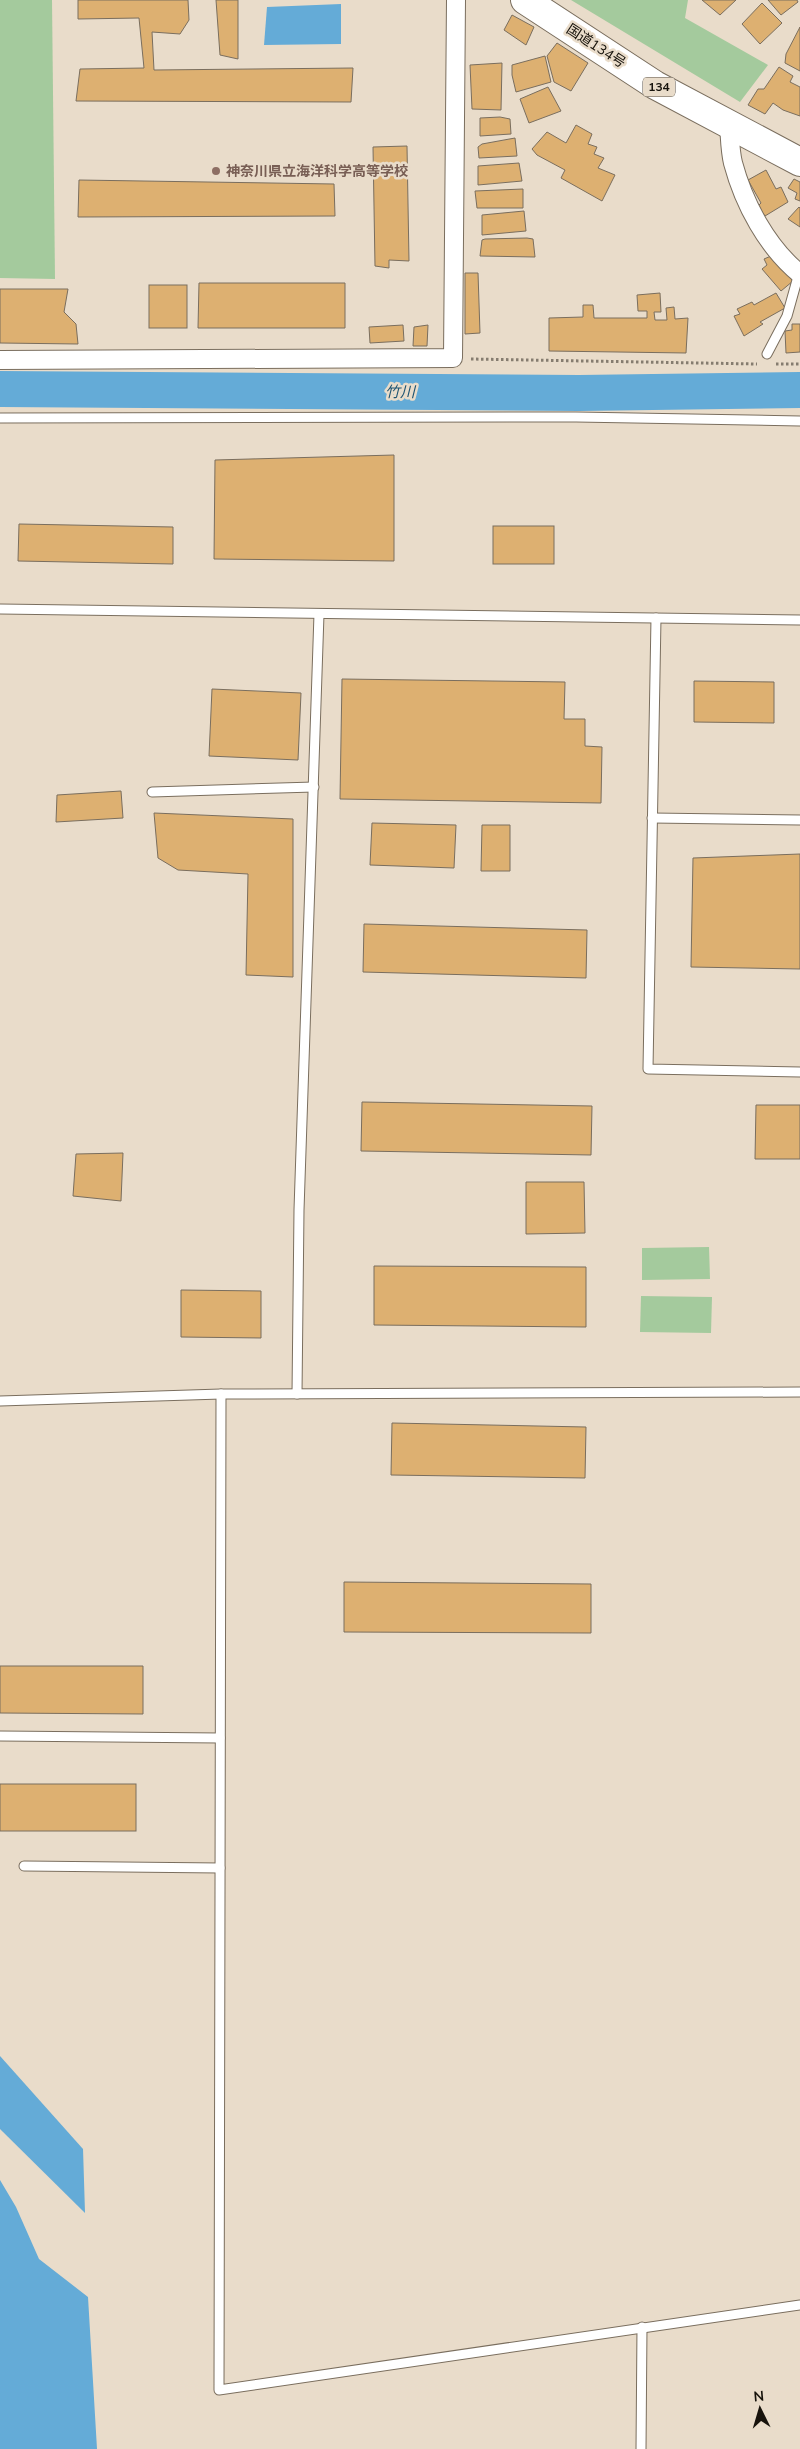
<svg xmlns="http://www.w3.org/2000/svg" width="800" height="2449" viewBox="0 0 800 2449" font-family="'Nunito Sans','Noto Sans JP',sans-serif">
<style>
.green{fill:#a4ca9d}
.water{fill:#64abd7}
.lines{fill:none;stroke-linecap:round;stroke-linejoin:round}
.river{stroke:#64abd7;stroke-width:36}
.building{fill:#ddb071;stroke:#7a6e5e}
.service-casing{stroke:#7a6e5e;stroke-width:11}
.minor-casing{stroke:#7a6e5e;stroke-width:20}
.trunk-casing{stroke:#7a6e5e;stroke-width:30}
.path{stroke:#857c6f;stroke-width:3;stroke-dasharray:2.5 2.5;stroke-linecap:butt}
.service{stroke:#fff;stroke-width:9}
.minor{stroke:#fff;stroke-width:18}
.trunk{stroke:#fff;stroke-width:28}
.education-dot{fill:#8d6e63;stroke:#e9dcca;stroke-width:2}
.labels{text-anchor:middle;dominant-baseline:central;stroke-width:5;stroke-linejoin:round;paint-order:stroke}
.shield{fill:#e9dcca;stroke:#564f45;stroke-width:1}
.shield-label{font-size:12px;font-weight:bold;fill:#17130c}
.street-label{font-size:14px;fill:#17130c;stroke:#e9dcca}
.education-label{font-size:14px;font-weight:bold;fill:#785e54;stroke:#e9dcca;text-anchor:start}
.water-label{font-size:15px;font-style:italic;fill:#1d5372;stroke:#e9dcca}
</style>
<rect width="100%" height="100%" fill="#e9dcca"/>
<g class="green">
<polygon points="0,0 52,0 55,279 0,278"/>
<polygon points="571,0 688,0 685,18 768,65 740,102"/>
<polygon points="709,1247 710,1279 642,1280 642,1248"/>
<polygon points="641,1296 712,1297 711,1333 640,1332"/>
</g>
<g class="water">
<polygon points="341,4 341,44 264,45 267,7"/>
<polygon points="0,2056 83,2149 85,2213 0,2129"/>
<polygon points="0,2180 16,2207 39,2259 88,2297 97,2449 0,2449"/>
</g>
<g class="lines">
<polyline class="river" points="0,389 579,393 800,390"/>
</g>
<g class="building">
<polygon points="78,0 188,0 189,20 180,34 152,32 154,70 353,68 351,102 76,101 80,69 144,68 139,18 78,19"/>
<polygon points="216,0 238,0 238,59 220,55"/>
<polygon points="702,0 736,0 720,15"/>
<polygon points="768,0 797,0 798,2 781,15"/>
<polygon points="762,3 782,23 760,44 742,24"/>
<polygon points="512,15 534,27 526,45 504,30"/>
<polygon points="800,27 800,71 785,63 786,54"/>
<polygon points="557,43 588,63 571,91 554,82 547,56"/>
<polygon points="545,56 551,82 516,92 512,75 512,65"/>
<polygon points="502,63 501,110 472,109 470,65"/>
<polygon points="779,67 793,76 790,82 800,87 800,116 783,110 773,103 765,114 748,105 758,89 764,89"/>
<polygon points="548,87 561,111 529,123 520,99"/>
<polygon points="500,117 510,119 511,134 480,136 480,118"/>
<polygon points="576,125 592,134 588,144 597,147 594,154 604,158 598,168 615,175 602,201 561,178 565,170 537,155 532,149 547,132 566,143"/>
<polygon points="515,138 517,156 479,158 478,147 482,144"/>
<polygon points="407,146 409,261 389,260 389,268 375,266 373,147"/>
<polygon points="519,163 522,181 478,185 478,166"/>
<polygon points="766,170 776,189 781,187 788,202 765,216 758,206 761,203 748,180"/>
<polygon points="794,179 800,182 800,201 795,199 797,193 788,188"/>
<polygon points="79,180 334,184 335,216 78,217"/>
<polygon points="523,189 523,208 477,208 475,191"/>
<polygon points="799,207 800,208 800,227 788,219"/>
<polygon points="524,211 526,231 482,235 482,215"/>
<polygon points="527,238 533,239 535,257 480,256 482,240 485,239"/>
<polygon points="771,256 793,281 781,291 762,269 767,265 764,259"/>
<polygon points="465,273 478,273 480,333 465,334"/>
<polygon points="199,283 345,283 345,328 198,328"/>
<rect x="149" y="285" width="38" height="43"/>
<polygon points="0,289 68,289 64,312 76,324 78,344 0,343"/>
<polygon points="660,293 661,312 654,312 655,320 667,320 666,308 674,307 675,319 688,318 686,353 549,351 549,318 583,317 583,305 593,305 594,318 647,318 647,311 638,311 637,295"/>
<polygon points="776,293 785,308 760,322 763,324 744,336 734,316 740,314 737,309 752,302 754,305"/>
<polygon points="792,324 800,324 800,352 786,353 785,331 792,330"/>
<polygon points="403,325 404,341 370,343 369,327"/>
<polygon points="428,325 427,346 413,346 414,327"/>
<polygon points="394,455 394,561 214,559 215,460"/>
<polygon points="19,524 173,527 173,564 18,561"/>
<rect x="493" y="526" width="61" height="38"/>
<polygon points="342,679 565,682 564,719 585,719 585,746 602,747 601,803 340,799"/>
<polygon points="694,681 774,682 774,723 694,722"/>
<polygon points="212,689 301,693 298,760 209,756"/>
<polygon points="121,791 123,818 56,822 57,795"/>
<polygon points="154,813 293,819 293,977 246,975 248,874 178,870 158,858"/>
<polygon points="372,823 456,825 454,868 370,865"/>
<polygon points="482,825 510,825 510,871 481,871"/>
<polygon points="800,854 800,969 691,967 693,858"/>
<polygon points="364,924 587,930 586,978 363,972"/>
<polygon points="362,1102 592,1106 591,1155 361,1151"/>
<polygon points="756,1105 800,1105 800,1159 755,1159"/>
<polygon points="123,1153 121,1201 73,1196 76,1154"/>
<polygon points="526,1182 584,1182 585,1233 526,1234"/>
<polygon points="374,1266 586,1267 586,1327 374,1325"/>
<polygon points="181,1290 261,1291 261,1338 181,1337"/>
<polygon points="392,1423 586,1427 585,1478 391,1475"/>
<polygon points="344,1582 591,1584 591,1633 344,1632"/>
<polygon points="0,1666 143,1666 143,1714 0,1713"/>
<rect x="0" y="1784" width="136" height="47"/>
</g>
<g class="lines">
<defs>
<g id="service">
<polyline points="767,354 787,316 799,273"/>
<polyline points="0,418 576,417 800,421"/>
<polyline points="0,609 800,620"/>
<polyline points="656,618 648,1069 800,1072"/>
<polyline points="152,792 314,787"/>
<polyline points="652,818 800,820"/>
<polyline points="221,1394 219,2390 800,2305"/>
<polyline points="297,1394 299,1210 319,614"/>
<polyline points="0,1401 221,1394 800,1392"/>
<polyline points="0,1736 220,1738"/>
<polyline points="24,1866 220,1868"/>
<polyline points="641,2449 642,2327"/>
</g>
<g id="minor">
<path d="M729,125C730,137 730,151 733,163C744,204 767,247 800,274"/>
<polyline points="0,360 453,358 456,0"/>
</g>
<polyline id="trunk" points="525,0 655,85 800,162"/>
</defs>
<use href="#service" class="service-casing"/>
<use href="#minor" class="minor-casing"/>
<use href="#trunk" class="trunk-casing"/>
<g class="path">
<polyline points="471,359 757,364"/>
<polyline points="776,364 800,364"/>
</g>
<use href="#service" class="service"/>
<use href="#minor" class="minor"/>
<use href="#trunk" class="trunk"/>
</g>
<circle class="education-dot" cx="216" cy="171" r="5"/>
<g class="labels">
<rect class="shield" x="643" y="77.5" width="32" height="19" rx="4"/>
<g class="shield-label">
<text x="659" y="87">134</text>
</g>
<g class="street-label">
<text transform="translate(596 46) rotate(33)">国道134号</text>
</g>
<g class="education-label">
<text x="226" y="171">神奈川県立海洋科学高等学校</text>
</g>
<g class="water-label">
<text x="400" y="392">竹川</text>
</g>
</g>
<g transform="translate(760 2409) rotate(355)" stroke="#e9dcca" stroke-width="4" paint-order="stroke">
<path d="M0-4L9 19L0 12L-9 19Z" fill="#17130c"/>
<text y="-8" font-size="14" font-weight="bold" text-anchor="middle" fill="#17130c">N</text>
</g>
</svg>
